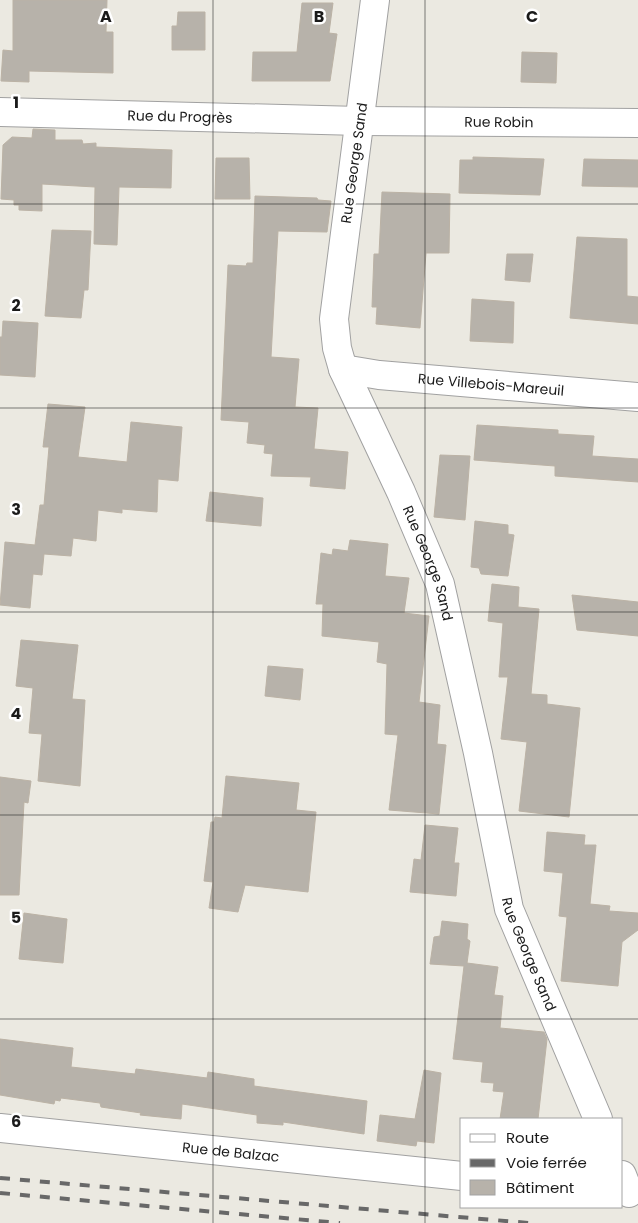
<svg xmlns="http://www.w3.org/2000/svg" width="638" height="1223" viewBox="0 0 638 1223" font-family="Poppins,sans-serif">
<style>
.building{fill:#b7b2aa;stroke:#bbb2a5}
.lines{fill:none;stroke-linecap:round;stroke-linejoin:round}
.minor-casing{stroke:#a1a1a1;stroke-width:30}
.minor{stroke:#fff;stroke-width:28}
.rail{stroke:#686868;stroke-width:4;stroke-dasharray:10 10;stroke-linecap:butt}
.grid{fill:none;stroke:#1a1a1a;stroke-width:1;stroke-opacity:0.55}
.labels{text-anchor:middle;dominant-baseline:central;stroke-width:5;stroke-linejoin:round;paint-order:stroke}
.street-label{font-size:14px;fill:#1a1a1a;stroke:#fff}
.grid-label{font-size:16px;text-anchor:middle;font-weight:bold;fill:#1a1a1a;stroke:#fff;stroke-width:5;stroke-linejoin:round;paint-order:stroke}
</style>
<rect width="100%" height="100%" fill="#ebe9e1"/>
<g class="building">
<polygon points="13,0 107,0 106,32 113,32 113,73 29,71 29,82 1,81 3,50 13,51"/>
<polygon points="302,3 333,3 329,33 337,34 330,81 252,81 253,52 297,52"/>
<polygon points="178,12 205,12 205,50 172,50 172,26 177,26"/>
<polygon points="522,52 557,53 556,83 521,82"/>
<polygon points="33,129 55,130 55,140 82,140 83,144 96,143 96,147 172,150 171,188 119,187 117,245 94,244 95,187 42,184 42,211 19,210 19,205 14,205 14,200 1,199 3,145 12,137 32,138"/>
<polygon points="473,157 544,159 540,195 459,193 460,160 473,160"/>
<polygon points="216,158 249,158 250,199 215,199"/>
<polygon points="584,159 638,160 638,187 582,186"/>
<polygon points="382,192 450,194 449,253 426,253 420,328 376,324 377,307 372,307 374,254 379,254"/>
<polygon points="255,196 317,198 318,200 331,201 327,232 278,231 271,357 299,359 295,407 318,408 314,449 348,452 345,489 310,486 311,477 271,476 273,454 264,453 265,445 247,443 249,422 221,420 228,265 246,266 247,263 253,263"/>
<polygon points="52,230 91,231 88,290 84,290 81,318 45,316"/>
<polygon points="577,237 627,239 627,296 638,297 638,324 570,318"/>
<polygon points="507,254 533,254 530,282 505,280"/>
<polygon points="472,299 514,302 513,343 470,341"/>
<polygon points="3,321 38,323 35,377 0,375 0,337 2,337"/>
<polygon points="48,404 85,407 78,457 127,462 131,422 182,427 178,481 158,479 157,512 122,509 122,513 98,510 96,541 73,538 71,556 44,554 42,575 33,574 30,608 0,605 5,542 35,545 40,505 44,505 49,447 43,447"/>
<polygon points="477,425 558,430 558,434 594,436 592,456 638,459 638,482 555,476 555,466 474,460"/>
<polygon points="440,455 470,456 465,520 434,517"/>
<polygon points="210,492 263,498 261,526 206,521"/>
<polygon points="475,521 508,525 508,534 514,535 508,576 481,574 479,568 471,567"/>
<polygon points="350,540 388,544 385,576 409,578 404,613 429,616 419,702 440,705 437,744 446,745 439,814 389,810 398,735 385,734 387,664 377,662 379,642 322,636 323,604 316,604 321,553 332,555 333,549 348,551"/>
<polygon points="492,584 519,587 518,607 539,609 531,694 547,695 547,704 580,708 569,817 519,811 527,742 501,739 508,677 499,677 503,623 488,621"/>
<polygon points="572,595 638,602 638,636 577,630"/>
<polygon points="21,640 78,645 72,699 85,700 80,786 38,781 42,734 29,733 33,688 16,686"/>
<polygon points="268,666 303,669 300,700 265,696"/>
<polygon points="226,776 299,783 296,810 316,812 308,892 245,885 238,912 209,908 213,882 204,881 211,822 214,822 215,817 222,818"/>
<polygon points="0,777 31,781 28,803 24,802 19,895 0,895"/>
<polygon points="425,825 458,828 454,863 459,863 456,896 410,892 414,859 421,860"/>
<polygon points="547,832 585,835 584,845 596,845 590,904 610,906 609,911 638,913 638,930 622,942 618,986 561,981 567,917 559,916 563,873 544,871"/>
<polygon points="24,913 67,919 63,963 19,959"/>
<polygon points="442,921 468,924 467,939 470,941 467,963 498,967 494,995 503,996 500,1028 544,1032 547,1039 538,1119 500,1119 504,1092 493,1091 494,1083 481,1082 483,1062 453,1059 464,966 430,964 434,937 440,936"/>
<polygon points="0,1039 73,1048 71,1067 135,1074 136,1069 207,1078 208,1072 254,1079 254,1086 367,1101 364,1134 283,1122 283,1125 257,1123 257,1115 182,1104 181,1119 140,1115 141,1113 101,1107 100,1103 61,1098 60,1101 55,1100 54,1104 0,1095"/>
<polygon points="424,1070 441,1073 434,1143 417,1141 416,1146 377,1141 380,1115 415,1119"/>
</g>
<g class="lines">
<defs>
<g id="minor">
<path id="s1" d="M375,0L334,319L337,348L343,369L401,492L440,584L478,753L509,909L598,1119"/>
<path id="s2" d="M0,112L360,121L638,123"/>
<path id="s3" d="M343,369L379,375L638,397"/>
<path id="s4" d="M0,1128L462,1176"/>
<polyline points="622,1175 629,1193"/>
</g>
</defs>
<use href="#minor" class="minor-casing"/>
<use href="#minor" class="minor"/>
<g class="rail">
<polyline points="0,1178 529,1223"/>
<polyline points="0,1193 340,1223"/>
</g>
</g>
<path class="grid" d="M213,0V1223M425,0V1223M0,204H638M0,408H638M0,612H638M0,815H638M0,1019H638"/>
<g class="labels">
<g class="street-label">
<text stroke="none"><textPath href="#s2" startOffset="180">Rue du Progrès</textPath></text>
<text stroke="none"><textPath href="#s2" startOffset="499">Rue Robin</textPath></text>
<text transform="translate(354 163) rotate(-82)">Rue George Sand</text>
<text stroke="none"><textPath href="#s3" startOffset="149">Rue Villebois-Mareuil</textPath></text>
<text stroke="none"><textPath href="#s1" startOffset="585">Rue George Sand</textPath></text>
<text stroke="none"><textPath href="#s1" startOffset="990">Rue George Sand</textPath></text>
<text stroke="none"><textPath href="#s4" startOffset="232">Rue de Balzac</textPath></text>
</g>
</g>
<g class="grid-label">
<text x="106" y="22">A</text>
<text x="319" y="22">B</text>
<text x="532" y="22">C</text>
<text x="16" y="108">1</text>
<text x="16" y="311">2</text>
<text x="16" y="515">3</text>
<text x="16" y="719">4</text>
<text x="16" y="923">5</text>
<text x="16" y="1127">6</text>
</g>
<rect x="460" y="1118" width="162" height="90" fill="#ffffff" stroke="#a3a3a3"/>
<rect x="470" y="1134" width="25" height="8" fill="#ffffff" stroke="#a3a3a3"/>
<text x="506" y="1143" font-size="15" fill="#1a1a1a">Route</text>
<rect x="470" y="1159" width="25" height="8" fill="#686868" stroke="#a3a3a3"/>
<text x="506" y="1168" font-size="15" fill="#1a1a1a">Voie ferrée</text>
<rect x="470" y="1180" width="25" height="15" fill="#b7b2aa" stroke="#a3a3a3"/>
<text x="506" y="1193" font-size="15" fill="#1a1a1a">Bâtiment</text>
</svg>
